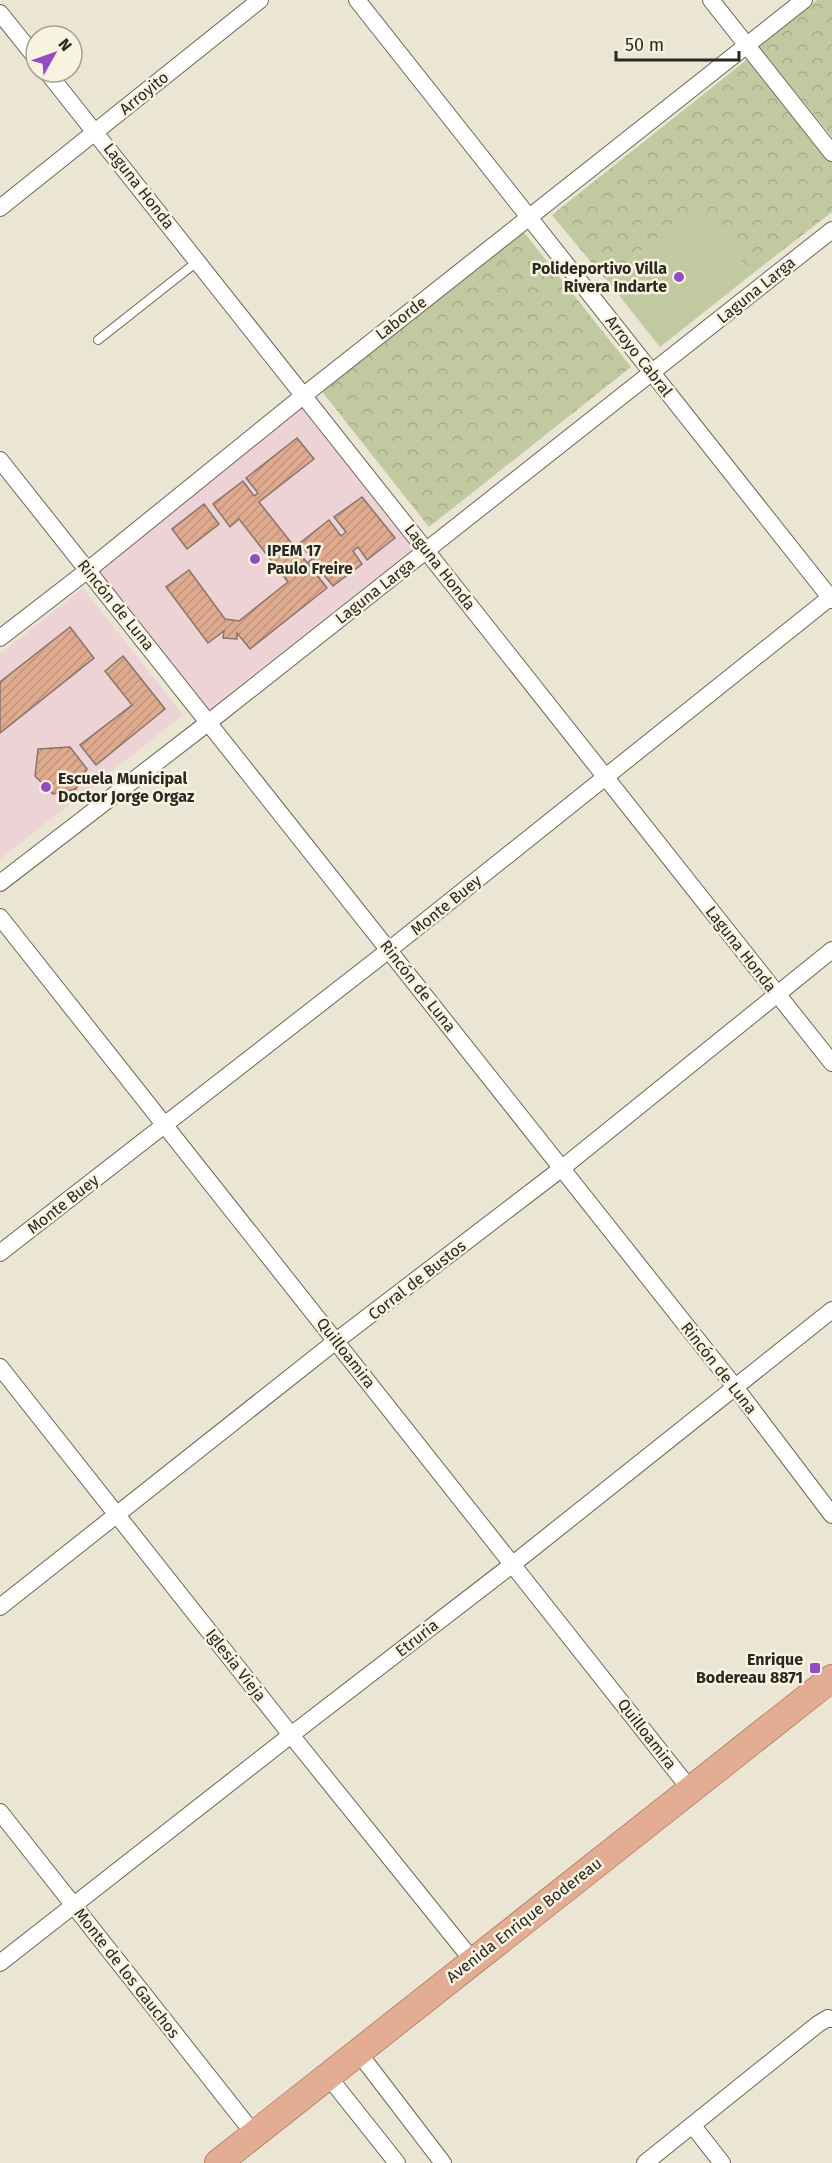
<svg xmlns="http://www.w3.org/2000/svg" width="832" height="2163" viewBox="0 0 832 2163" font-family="'Fira Sans',sans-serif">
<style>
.education{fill:#eed3d6}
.park{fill:url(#park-crowns)}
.garden{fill:#c0c9a0}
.building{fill:url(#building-hatch);stroke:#86756d;stroke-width:1.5}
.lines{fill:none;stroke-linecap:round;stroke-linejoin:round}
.lane-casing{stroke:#6c6657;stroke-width:10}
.street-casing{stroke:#6c6657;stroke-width:18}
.primary-casing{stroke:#975b3c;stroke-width:28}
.lane{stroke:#fff;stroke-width:8}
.street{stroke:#fff;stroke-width:16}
.primary{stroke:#e3ad93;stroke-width:27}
.poi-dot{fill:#934dc1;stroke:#f8f2e0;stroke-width:2}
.labels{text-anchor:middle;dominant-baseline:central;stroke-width:5;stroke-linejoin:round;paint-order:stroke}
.street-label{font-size:16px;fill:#2a2821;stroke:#f8f2e0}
.poi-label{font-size:16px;font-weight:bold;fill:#2a2821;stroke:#f8f2e0;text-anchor:end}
</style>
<defs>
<pattern id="park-crowns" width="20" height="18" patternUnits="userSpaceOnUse" patternTransform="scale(1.5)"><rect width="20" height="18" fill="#c0c9a0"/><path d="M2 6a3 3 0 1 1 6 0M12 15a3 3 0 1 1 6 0" fill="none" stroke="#a5ad8a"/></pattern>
<pattern id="building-hatch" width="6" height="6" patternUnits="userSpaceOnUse" patternTransform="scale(1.5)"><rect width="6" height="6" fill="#e0aa8e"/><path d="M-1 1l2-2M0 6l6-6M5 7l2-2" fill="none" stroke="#c0927a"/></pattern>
</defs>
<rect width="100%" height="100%" fill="#ebe5d3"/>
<g class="education">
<polygon points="303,396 416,547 208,710 95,571"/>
<polygon points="83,588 183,715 0,859 0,654"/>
</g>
<g class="park">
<polygon points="817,0 832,0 832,137 758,46"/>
<polygon points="749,58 832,161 832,212 752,274 698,207 605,279 552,215"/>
<polygon points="522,230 631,367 429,527 320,389"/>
</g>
<polygon class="garden" points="698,206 752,274 660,347 606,279"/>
<g class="building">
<polygon points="297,438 314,459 259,502 327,588 250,649 237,633 237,639 223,638 224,631 208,643 166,587 189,570 225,619 239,621 288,582 239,519 230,527 213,504 243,481 254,496 258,493 246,478"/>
<polygon points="362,497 395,538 367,560 358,547 353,551 362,564 333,586 323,574 318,577 307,563 312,559 300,543 329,520 341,536 346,532 334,517"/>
<polygon points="204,504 219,524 187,549 172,529"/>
<polygon points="70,627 94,658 0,733 0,682"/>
<polygon points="123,656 165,709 96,765 80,745 132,705 105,671"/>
<polygon points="70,747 87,769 76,789 53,794 35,776 38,749"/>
</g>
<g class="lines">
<defs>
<polyline id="lane" points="98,340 198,261"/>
<g id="street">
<polyline points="357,0 832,600"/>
<polyline points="711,0 832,153"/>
<polyline points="0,13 36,58"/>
<polyline points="47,72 832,1063"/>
<polyline points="0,208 260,0"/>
<polyline points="0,460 735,1387 832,1515"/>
<polyline points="0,638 88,570 303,396 804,0"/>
<polyline points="0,883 209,722 832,230"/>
<polyline points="0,917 690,1789"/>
<polyline points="0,1253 389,950 832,596"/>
<polyline points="0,1367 291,1735 473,1961"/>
<polyline points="0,1607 336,1341 561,1169 832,950"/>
<polyline points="0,1812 254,2134"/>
<polyline points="0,1963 291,1735 513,1564 832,1310"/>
<polyline points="358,2052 443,2163"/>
<polyline points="328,2076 397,2163"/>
<polyline points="693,2126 722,2163"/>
<polyline points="645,2163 818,2024 828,2018 832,2019"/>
</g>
<polyline id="primary" points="218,2163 832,1678"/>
</defs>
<use href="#lane" class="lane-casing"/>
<use href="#street" class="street-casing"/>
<use href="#primary" class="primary-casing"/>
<use href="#lane" class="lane"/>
<use href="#street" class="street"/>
<use href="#primary" class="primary"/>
</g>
<g class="poi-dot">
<circle cx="679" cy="277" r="6"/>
<circle cx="255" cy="559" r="6"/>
<circle cx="46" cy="787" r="6"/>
<rect x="809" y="1662" width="12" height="12" rx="3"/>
</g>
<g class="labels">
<g class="street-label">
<text transform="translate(144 93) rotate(-39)">Arroyito</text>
<text transform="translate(139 186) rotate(52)">Laguna Honda</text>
<text transform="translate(756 290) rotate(-39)">Laguna Larga</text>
<text transform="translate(401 318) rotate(-38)">Laborde</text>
<text transform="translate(639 356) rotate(52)">Arroyo Cabral</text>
<text transform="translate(440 567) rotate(52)">Laguna Honda</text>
<text transform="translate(375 591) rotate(-38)">Laguna Larga</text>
<text transform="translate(116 605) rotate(51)">Rincón de Luna</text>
<text transform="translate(446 905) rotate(-39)">Monte Buey</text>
<text transform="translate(741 949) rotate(52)">Laguna Honda</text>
<text transform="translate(418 986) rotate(52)">Rincón de Luna</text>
<text transform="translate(63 1204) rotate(-38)">Monte Buey</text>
<text transform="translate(417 1280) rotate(-38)">Corral de Bustos</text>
<text transform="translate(346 1353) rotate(52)">Quilloamira</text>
<text transform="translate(719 1368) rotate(52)">Rincón de Luna</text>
<text transform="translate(417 1638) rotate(-38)">Etruria</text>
<text transform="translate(236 1665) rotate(52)">Iglesia Vieja</text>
<text transform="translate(647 1734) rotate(52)">Quilloamira</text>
<text transform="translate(524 1920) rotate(-38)">Avenida Enrique Bodereau</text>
<text transform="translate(127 1973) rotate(52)">Monte de los Gauchos</text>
</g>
<g class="poi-label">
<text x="667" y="268">Polideportivo Villa<tspan x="667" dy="18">Rivera Indarte</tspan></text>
<text x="267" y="550" text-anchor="start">IPEM 17<tspan x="267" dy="18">Paulo Freire</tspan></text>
<text x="58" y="778" text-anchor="start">Escuela Municipal<tspan x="58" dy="18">Doctor Jorge Orgaz</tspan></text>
<text x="803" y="1659">Enrique<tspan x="803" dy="18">Bodereau 8871</tspan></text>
</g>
</g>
<g transform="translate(54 54) rotate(50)"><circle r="28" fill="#f8f2e0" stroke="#a6a194" stroke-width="1.5"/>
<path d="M0-4.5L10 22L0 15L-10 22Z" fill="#934dc1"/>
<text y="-9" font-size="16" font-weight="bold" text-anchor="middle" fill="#2a2821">N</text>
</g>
<path d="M616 51v9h123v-9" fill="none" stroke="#2a2821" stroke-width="3"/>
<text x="625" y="51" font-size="18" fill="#2a2821" stroke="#f8f2e0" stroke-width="4.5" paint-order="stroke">50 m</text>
</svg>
